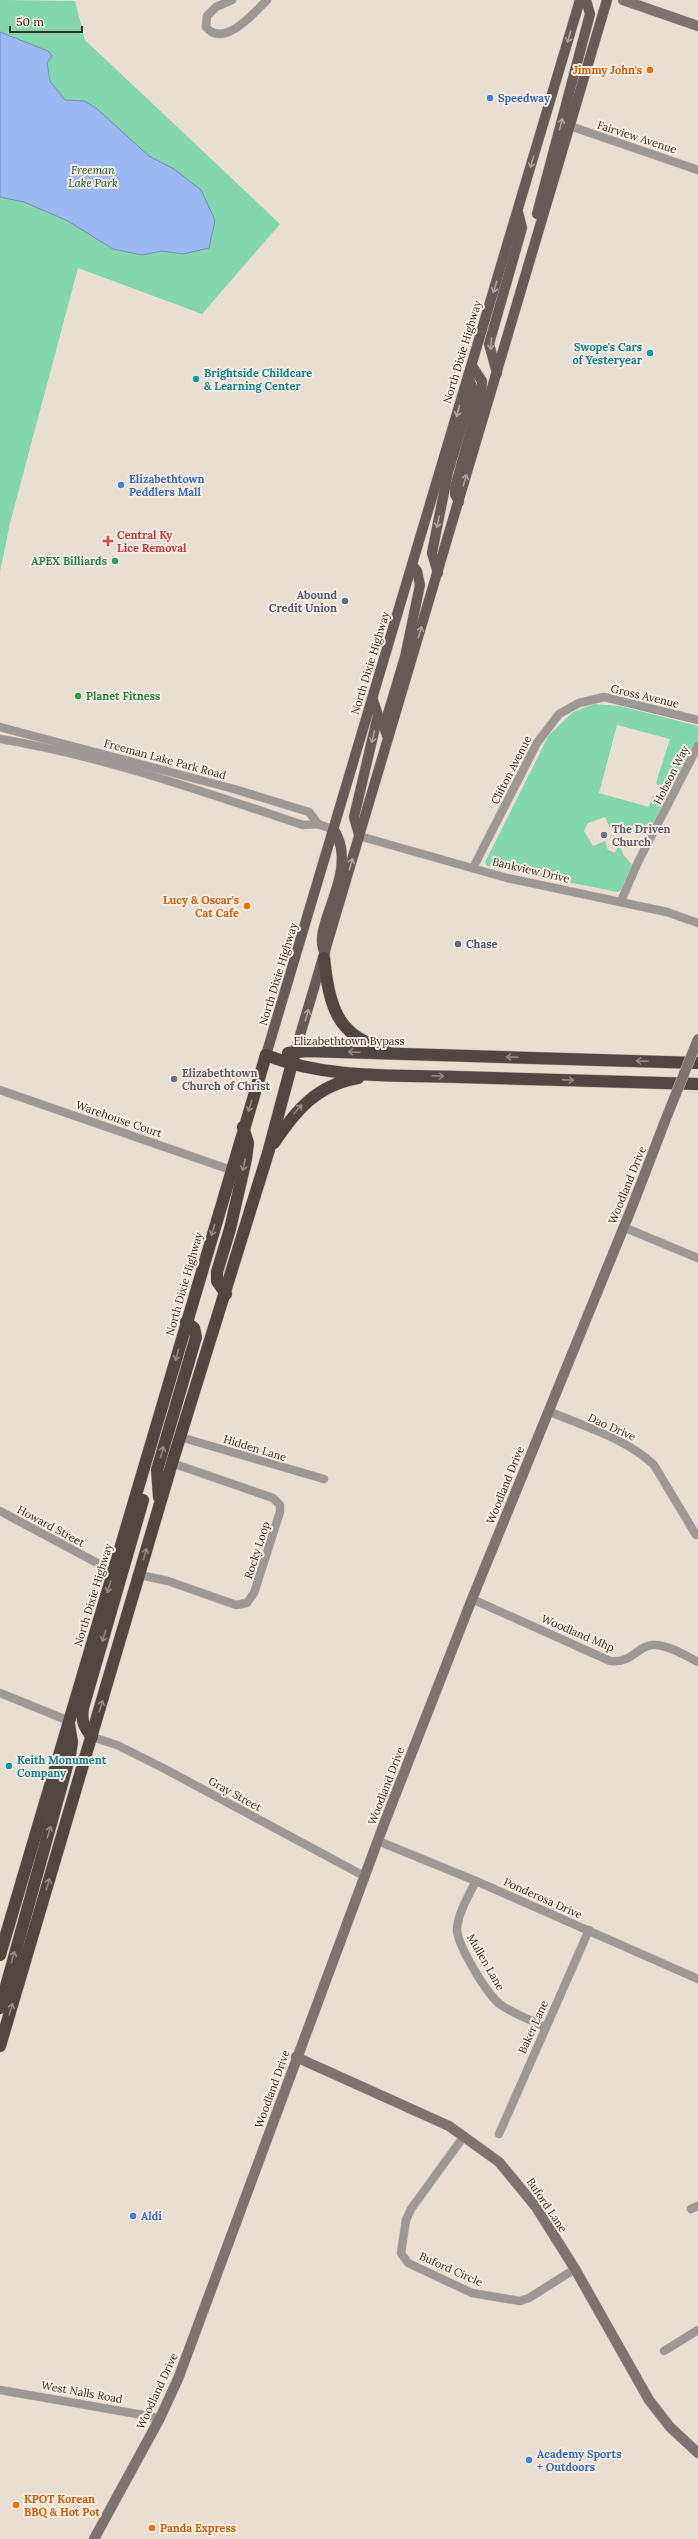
<svg xmlns="http://www.w3.org/2000/svg" width="698" height="2539" viewBox="0 0 698 2539" font-family="Lora,serif">
<style>
.green{fill:#83d6ad}
.water{fill:#9bb8f2;stroke:#7c8fb6}
.lines{fill:none;stroke-linecap:round;stroke-linejoin:round}
.street-casing{stroke:#c5bbb2;stroke-width:9}
.secondary-casing{stroke:#c5bbb2;stroke-width:11}
.primary-casing{stroke:#c5bbb2;stroke-width:11}
.highway-casing{stroke:#c5bbb2;stroke-width:13}
.street{stroke:#9d9795;stroke-width:8}
.secondary{stroke:#7d7471;stroke-width:10}
.primary{stroke:#665b58;stroke-width:10}
.highway{stroke:#524642;stroke-width:12}
.secondary-bridge-casing{stroke:#c5bbb2;stroke-width:11;stroke-linecap:butt}
.secondary-bridge{stroke:#7d7471;stroke-width:10}
.oneway{stroke:#aea39c}
.oneway2{stroke:#948882}
.food-dot{fill:#e8710a;stroke:#f7ebe1;stroke-width:1.5}
.shop-dot{fill:#3f7fe0;stroke:#f7ebe1;stroke-width:1.5}
.culture-dot{fill:#0f9aa8;stroke:#f7ebe1;stroke-width:1.5}
.health-dot{fill:#e0444e;stroke:#f7ebe1;stroke-width:1.5}
.leisure-dot{fill:#2e9e5b;stroke:#f7ebe1;stroke-width:1.5}
.service-dot{fill:#5c6f8a;stroke:#f7ebe1;stroke-width:1.5}
.worship-dot{fill:#6b7280;stroke:#f7ebe1;stroke-width:1.5}
.labels{text-anchor:middle;dominant-baseline:central;stroke-width:4;stroke-linejoin:round;paint-order:stroke}
.food-label{font-size:11px;font-weight:bold;fill:#c56008;stroke:#f7ebe1;text-anchor:end}
.shop-label{font-size:11px;font-weight:bold;fill:#366cbe;stroke:#f7ebe1;text-anchor:start}
.street-label{font-size:11px;fill:#332f2b;stroke:#f7ebe1}
.park-label{font-size:11px;font-style:italic;fill:#0f593d;stroke:#f7ebe1}
.culture-label{font-size:11px;font-weight:bold;fill:#0d838f;stroke:#f7ebe1;text-anchor:start}
.health-label{font-size:11px;font-weight:bold;fill:#be3a42;stroke:#f7ebe1;text-anchor:start}
.leisure-label{font-size:11px;font-weight:bold;fill:#27864d;stroke:#f7ebe1;text-anchor:end}
.service-label{font-size:11px;font-weight:bold;fill:#4e5e75;stroke:#f7ebe1;text-anchor:end}
.worship-label{font-size:11px;font-weight:bold;fill:#5b616d;stroke:#f7ebe1;text-anchor:start}
</style>
<rect width="100%" height="100%" fill="#e9ded4"/>
<g class="green">
<polygon points="0,0 75,1 85,40 280,224 202,314 78,268 10,523 0,572"/>
<polygon points="594,704 620,706 698,726 698,741 674,786 667,788 659,787 656,783 670,739 617,725 599,793 649,807 653,796 661,797 664,802 649,831 626,833 626,828 619,825 610,828 605,817 588,823 584,831 593,846 605,841 608,850 615,853 619,844 623,854 632,865 621,890 618,892 487,866 485,862 549,735 573,712"/>
</g>
<polygon class="water" points="0,32 48,51 52,56 47,63 50,81 65,100 84,101 96,108 149,156 174,169 201,190 215,220 209,248 183,254 162,251 142,255 113,249 68,221 24,202 0,197"/>
<g class="lines">
<defs>
<g id="street">
<path d="M232,0L216,7L207,16L206,27C224,49 254,13 267,0"/>
<polyline points="570,126 698,170"/>
<polyline points="0,727 234,789 309,812 318,824"/>
<path d="M0,739C103,756 204,792 303,825L318,824L334,830"/>
<polyline points="359,836 507,878 667,912 698,923"/>
<polyline points="473,868 537,743 559,714 579,703 604,697 698,720"/>
<polyline points="621,901 638,862 698,746"/>
<polyline points="0,1090 231,1170"/>
<polyline points="623,1227 698,1258"/>
<path d="M548,1411C586,1427 625,1438 654,1465L696,1535"/>
<polyline points="180,1437 324,1479"/>
<polyline points="0,1511 114,1572"/>
<polyline points="140,1575 168,1581 236,1605 247,1603 254,1593 280,1512 280,1505 273,1498 172,1463"/>
<path d="M472,1599L610,1661C634,1663 636,1646 653,1645C667,1644 686,1656 698,1662"/>
<polyline points="0,1693 69,1721"/>
<polyline points="92,1737 117,1745 165,1769 364,1876"/>
<polyline points="378,1841 476,1881 698,1979"/>
<path d="M476,1881C469,1895 458,1913 457,1929C457,1945 488,1996 501,2005C514,2014 531,2020 545,2027"/>
<polyline points="499,2134 589,1930"/>
<polyline points="464,2136 411,2209 406,2220 401,2253 408,2263 472,2293 520,2301 529,2298 575,2269"/>
<polyline points="691,2209 698,2206"/>
<polyline points="664,2351 698,2330"/>
<polyline points="0,2390 160,2418"/>
</g>
<g id="secondary">
<polyline points="623,0 698,26"/>
<polyline points="296,2057 449,2126 499,2162 536,2207 575,2269 649,2400 670,2427 698,2453"/>
<polyline points="94,2539 160,2418 178,2379 384,1824 472,1599 632,1207 665,1121"/>
</g>
<g id="primary">
<polyline points="537,214 590,14 586,0"/>
<polyline points="497,373 489,344 522,228 518,212"/>
<polyline points="459,502 455,494 455,487 481,394 482,381 472,366"/>
<polyline points="438,573 432,553 448,472 473,390 468,376"/>
<polyline points="388,738 384,727 405,657 420,585 417,571 412,565"/>
<polyline points="359,835 354,817 378,715 373,700"/>
<path d="M325,953C309,927 361,872 334,830"/>
<polyline points="295,1052 607,0"/>
<polyline points="266,1055 580,0"/>
</g>
<g id="highway">
<path d="M324,958C329,1003 336,1038 385,1048"/>
<polyline points="288,1053 307,1051 698,1063"/>
<path d="M266,1055C326,1079 394,1075 458,1077C538,1079 618,1082 698,1084"/>
<path d="M274,1143C296,1110 317,1085 358,1078"/>
<polyline points="226,1294 217,1281 217,1272 230,1229 246,1159 248,1143 243,1127"/>
<polyline points="159,1497 157,1470 196,1337 194,1328 186,1322"/>
<path d="M92,1737C84,1727 81,1721 83,1708L143,1500"/>
<polyline points="0,1955 266,1055"/>
<polyline points="0,2008 70,1755 72,1742 69,1724"/>
<polyline points="0,2046 172,1463 268,1153 295,1052"/>
</g>
</defs>
<use href="#street" class="street-casing"/>
<use href="#secondary" class="secondary-casing"/>
<use href="#primary" class="primary-casing"/>
<use href="#highway" class="highway-casing"/>
<use href="#street" class="street"/>
<use href="#secondary" class="secondary"/>
<use href="#primary" class="primary"/>
<use href="#highway" class="highway"/>
<defs>
<polyline id="secondary-bridge" points="665,1121 698,1039"/>
</defs>
<use href="#secondary-bridge" class="secondary-bridge-casing"/>
<use href="#secondary-bridge" class="secondary-bridge"/>
</g>
<defs><path id="oneway-shaft" d="M-6 0H5M1.5-3L5.5 0L1.5 3" fill="none" stroke-width="1.6" stroke-linecap="round" stroke-linejoin="round"/></defs>
<g class="oneway">
<use href="#oneway-shaft" transform="translate(569 37) rotate(107)"/>
<use href="#oneway-shaft" transform="translate(561 124) rotate(-75)"/>
<use href="#oneway-shaft" transform="translate(532 162) rotate(106)"/>
<use href="#oneway-shaft" transform="translate(495 287) rotate(106)"/>
<use href="#oneway-shaft" transform="translate(491 344) rotate(95)"/>
<use href="#oneway-shaft" transform="translate(458 411) rotate(106)"/>
<use href="#oneway-shaft" transform="translate(465 480) rotate(-73)"/>
<use href="#oneway-shaft" transform="translate(438 522) rotate(102)"/>
<use href="#oneway-shaft" transform="translate(420 632) rotate(-73)"/>
<use href="#oneway-shaft" transform="translate(373 737) rotate(104)"/>
<use href="#oneway-shaft" transform="translate(351 864) rotate(-74)"/>
<use href="#oneway-shaft" transform="translate(307 1015) rotate(-73)"/>
</g>
<g class="oneway2">
<use href="#oneway-shaft" transform="translate(354 1052) rotate(-178)"/>
<use href="#oneway-shaft" transform="translate(512 1057) rotate(-178)"/>
<use href="#oneway-shaft" transform="translate(642 1061) rotate(-178)"/>
<use href="#oneway-shaft" transform="translate(438 1076) rotate(2)"/>
<use href="#oneway-shaft" transform="translate(568 1080) rotate(2)"/>
<use href="#oneway-shaft" transform="translate(250 1106) rotate(108)"/>
<use href="#oneway-shaft" transform="translate(298 1109) rotate(-48)"/>
<use href="#oneway-shaft" transform="translate(244 1165) rotate(101)"/>
<use href="#oneway-shaft" transform="translate(213 1230) rotate(107)"/>
<use href="#oneway-shaft" transform="translate(177 1355) rotate(105)"/>
<use href="#oneway-shaft" transform="translate(162 1452) rotate(-74)"/>
<use href="#oneway-shaft" transform="translate(145 1554) rotate(-74)"/>
<use href="#oneway-shaft" transform="translate(109 1587) rotate(107)"/>
<use href="#oneway-shaft" transform="translate(104 1636) rotate(106)"/>
<use href="#oneway-shaft" transform="translate(101 1706) rotate(-73)"/>
<use href="#oneway-shaft" transform="translate(49 1832) rotate(-74)"/>
<use href="#oneway-shaft" transform="translate(48 1884) rotate(-73)"/>
<use href="#oneway-shaft" transform="translate(13 1957) rotate(-74)"/>
<use href="#oneway-shaft" transform="translate(11 2009) rotate(-73)"/>
</g>
<g class="food-dot">
<circle cx="650" cy="70" r="4"/>
<circle cx="247" cy="906" r="4"/>
<circle cx="16" cy="2505" r="4"/>
<circle cx="152" cy="2528" r="4"/>
</g>
<g class="shop-dot">
<circle cx="490" cy="98" r="4"/>
<circle cx="121" cy="485" r="4"/>
<circle cx="133" cy="2216" r="4"/>
<circle cx="529" cy="2460" r="4"/>
</g>
<g class="culture-dot">
<circle cx="650" cy="353" r="4"/>
<circle cx="196" cy="379" r="4"/>
<circle cx="9" cy="1766" r="4"/>
</g>
<path class="health-dot" d="M106 535h4v4h4v4h-4v4h-4v-4h-4v-4h4z"/>
<g class="leisure-dot">
<circle cx="115" cy="561" r="4"/>
<circle cx="78" cy="696" r="4"/>
</g>
<g class="service-dot">
<circle cx="345" cy="601" r="4"/>
<circle cx="458" cy="944" r="4"/>
</g>
<g class="worship-dot">
<circle cx="604" cy="835" r="4"/>
<circle cx="174" cy="1079" r="4"/>
</g>
<g class="labels">
<g class="food-label">
<text x="642" y="70">Jimmy John's</text>
<text x="239" y="900">Lucy &amp; Oscar's<tspan x="239" dy="13">Cat Cafe</tspan></text>
<text x="24" y="2499" text-anchor="start">KPOT Korean<tspan x="24" dy="13">BBQ &amp; Hot Pot</tspan></text>
<text x="160" y="2528" text-anchor="start">Panda Express</text>
</g>
<g class="shop-label">
<text x="498" y="98">Speedway</text>
<text x="129" y="479">Elizabethtown<tspan x="129" dy="13">Peddlers Mall</tspan></text>
<text x="141" y="2216">Aldi</text>
<text x="537" y="2454">Academy Sports<tspan x="537" dy="13">+ Outdoors</tspan></text>
</g>
<g class="street-label">
<text transform="translate(637 137) rotate(18)">Fairview Avenue</text>
<text transform="translate(462 352) rotate(-73)">North Dixie Highway</text>
<text transform="translate(370 663) rotate(-73)">North Dixie Highway</text>
<text transform="translate(645 696) rotate(13)">Gross Avenue</text>
<text transform="translate(165 759) rotate(15)">Freeman Lake Park Road</text>
<text transform="translate(511 770) rotate(-63)">Clifton Avenue</text>
<text transform="translate(671 775) rotate(-63)">Hobson Way</text>
<text transform="translate(531 870) rotate(13)">Bankview Drive</text>
<text transform="translate(278 974) rotate(-73)">North Dixie Highway</text>
<text x="349" y="1041">Elizabethtown Bypass</text>
<text transform="translate(119 1119) rotate(19)">Warehouse Court</text>
<text transform="translate(627 1185) rotate(-68)">Woodland Drive</text>
<text transform="translate(184 1284) rotate(-74)">North Dixie Highway</text>
<text transform="translate(612 1427) rotate(24)">Dao Drive</text>
<text transform="translate(255 1448) rotate(17)">Hidden Lane</text>
<text transform="translate(505 1485) rotate(-68)">Woodland Drive</text>
<text transform="translate(51 1526) rotate(28)">Howard Street</text>
<text transform="translate(257 1550) rotate(-72)">Rocky Loop</text>
<text transform="translate(93 1595) rotate(-73)">North Dixie Highway</text>
<text transform="translate(578 1633) rotate(23)">Woodland Mhp</text>
<text transform="translate(386 1786) rotate(-69)">Woodland Drive</text>
<text transform="translate(235 1794) rotate(29)">Gray Street</text>
<text transform="translate(543 1898) rotate(24)">Ponderosa Drive</text>
<text transform="translate(486 1962) rotate(60)">Mullen Lane</text>
<text transform="translate(533 2027) rotate(-66)">Baker Lane</text>
<text transform="translate(272 2089) rotate(-70)">Woodland Drive</text>
<text transform="translate(547 2205) rotate(56)">Buford Lane</text>
<text transform="translate(451 2269) rotate(24)">Buford Circle</text>
<text transform="translate(157 2391) rotate(-65)">Woodland Drive</text>
<text transform="translate(82 2392) rotate(10)">West Nalls Road</text>
</g>
<g class="park-label">
<text x="93" y="170">Freeman<tspan x="93" dy="13">Lake Park</tspan></text>
</g>
<g class="culture-label">
<text x="642" y="347" text-anchor="end">Swope's Cars<tspan x="642" dy="13">of Yesteryear</tspan></text>
<text x="204" y="373">Brightside Childcare<tspan x="204" dy="13">&amp; Learning Center</tspan></text>
<text x="17" y="1760">Keith Monument<tspan x="17" dy="13">Company</tspan></text>
</g>
<g class="health-label">
<text x="117" y="535">Central Ky<tspan x="117" dy="13">Lice Removal</tspan></text>
</g>
<g class="leisure-label">
<text x="107" y="561">APEX Billiards</text>
<text x="86" y="696" text-anchor="start">Planet Fitness</text>
</g>
<g class="service-label">
<text x="337" y="595">Abound<tspan x="337" dy="13">Credit Union</tspan></text>
<text x="466" y="944" text-anchor="start">Chase</text>
</g>
<g class="worship-label">
<text x="612" y="829">The Driven<tspan x="612" dy="13">Church</tspan></text>
<text x="182" y="1073">Elizabethtown<tspan x="182" dy="13">Church of Christ</tspan></text>
</g>
</g>
<path d="M10 26v6h72v-6" fill="none" stroke="#332f2b" stroke-width="2"/>
<text x="16" y="26" font-size="12" fill="#332f2b" stroke="#f7ebe1" stroke-width="3" paint-order="stroke">50 m</text>
</svg>
